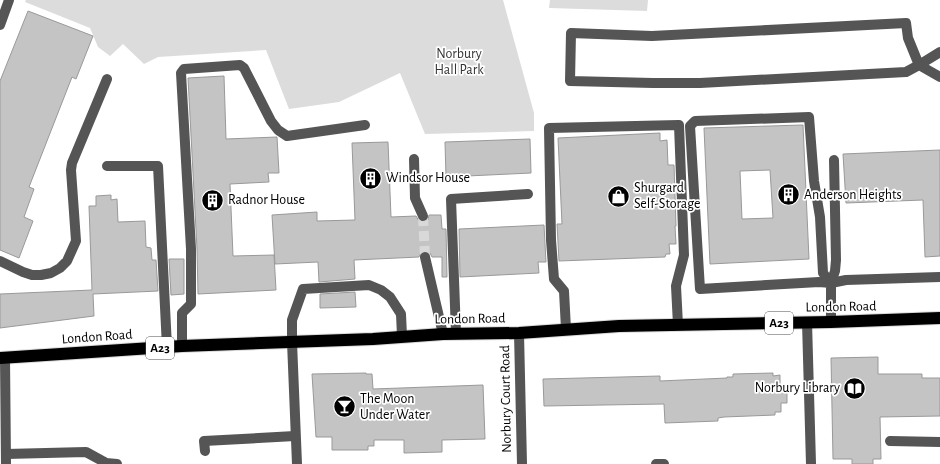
<svg xmlns="http://www.w3.org/2000/svg" width="940" height="464" viewBox="0 0 940 464" font-family="'Alegreya Sans',sans-serif">
<style>
.green{fill:#dcdcdc}
.building{fill:#c4c4c4;stroke:#999;fill-rule:evenodd}
.lines{fill:none;stroke-linecap:round;stroke-linejoin:round}
.minor-tunnel{stroke:#d9d9d9;stroke-width:10;stroke-dasharray:10 5;stroke-linecap:butt}
.highway-casing{stroke:#dbdbdb;stroke-width:14}
.minor{stroke:#555;stroke-width:10}
.highway{stroke:#000;stroke-width:12}
.labels{text-anchor:middle;dominant-baseline:central;stroke-width:3.5;stroke-linejoin:round;paint-order:stroke}
.shield{fill:#fff;stroke:#4c4c4c;stroke-width:1}
.shield-label{font-size:13px;font-weight:bold;fill:#000}
.park-label{font-size:14px;fill:#333;stroke:#fff}
.poi-label{font-size:14px;fill:#000;stroke:#fff;text-anchor:start}
.street-label{font-size:14px;fill:#000;stroke:#fff}
</style>
<rect width="100%" height="100%" fill="#fff"/>
<g class="green">
<polygon points="26,0 503,0 534,113 534,131 425,134 400,73 339,102 289,109 266,50 158,57 144,64 123,44 110,56 98,47 90,28 25,2"/>
<polygon points="550,0 648,0 647,11 549,8"/>
</g>
<g class="building">
<polygon points="28,11 93,36 76,79 72,77 29,187 34,189 24,217 33,221 19,258 0,250 0,81"/>
<polygon points="224,76 226,139 277,137 279,173 268,173 269,182 230,184 233,256 274,255 276,290 198,294 197,249 188,78"/>
<path d="M803,125L809,259L710,264L704,128ZM770,170L773,218L742,219L740,171Z"/>
<polygon points="660,133 660,141 667,140 668,165 674,165 676,226 675,226 676,244 669,244 670,254 666,254 665,257 559,261 557,224 562,224 558,138"/>
<polygon points="530,139 531,173 446,177 445,142"/>
<polygon points="388,142 391,217 416,216 419,221 423,222 428,220 429,215 441,215 442,229 446,229 447,277 442,277 442,257 432,257 430,253 426,251 421,252 419,257 354,260 355,279 319,282 318,262 275,264 272,215 317,212 317,221 355,220 352,143"/>
<polygon points="940,150 940,256 925,257 923,200 846,203 843,154"/>
<polygon points="111,195 111,200 117,199 118,222 145,221 146,247 151,248 152,260 156,260 158,291 93,294 94,316 0,328 0,294 92,290 89,206 96,206 96,196"/>
<polygon points="544,225 546,262 538,262 539,273 460,277 459,229"/>
<polygon points="169,259 184,259 184,294 171,295"/>
<polygon points="355,292 356,307 320,308 320,294"/>
<polygon points="878,357 878,374 922,374 922,378 940,378 940,416 880,417 881,459 873,459 873,464 852,464 852,459 833,459 831,358"/>
<polygon points="366,373 366,374 372,374 373,389 483,385 485,439 442,440 442,452 404,453 404,440 374,440 374,446 368,446 368,450 332,450 332,437 316,437 312,374"/>
<polygon points="773,373 773,376 780,375 780,387 787,386 787,403 781,403 781,412 775,412 775,415 724,417 718,418 718,421 665,423 664,404 544,406 543,379 660,376 660,381 727,378 727,377 733,377 733,374"/>
</g>
<g class="lines">
<polyline class="minor-tunnel" points="423,216 425,257"/>
<defs>
<polyline id="highway" points="0,358 182,346 373,339 443,334 519,333 619,326 831,322 940,318"/>
</defs>
<use href="#highway" class="highway-casing"/>
<g class="minor">
<polyline points="0,25 9,0"/>
<polyline points="940,52 919,65 906,72 700,83 653,83 570,81 571,33 652,36 906,23 908,38 919,65 940,77"/>
<polyline points="414,159 415,198 423,216"/>
<polyline points="107,166 158,166 167,347"/>
<polyline points="425,257 443,334"/>
<polyline points="0,261 23,272 32,275 41,275 51,273 60,268 67,261 76,241 71,170 72,163 107,79"/>
<polyline points="831,283 835,271 836,260 834,160"/>
<polyline points="807,322 811,464"/>
<polyline points="831,322 831,283 823,273 820,217 814,181 809,117 695,121 690,126 700,289 819,282 831,283 846,280 940,277"/>
<polyline points="566,329 564,291 554,279 551,240 549,128 679,125 684,255 676,286 678,325"/>
<polyline points="456,333 451,199 528,194"/>
<polyline points="519,333 522,464"/>
<polyline points="182,346 182,313 191,304 191,249 181,73 184,69 240,65 244,68 271,121 278,130 287,136 365,125"/>
<polyline points="5,358 6,464"/>
<polyline points="890,441 940,442"/>
<polyline points="205,451 204,441 295,436"/>
<polyline points="6,454 86,452 106,463 117,464"/>
<polyline points="297,464 292,342 292,320 303,289 369,285 381,290 390,297 401,314 402,336"/>
<polyline points="656,464 664,464"/>
</g>
<use href="#highway" class="highway"/>
</g>
<defs>
<symbol id="building-disc" viewBox="-11 -11 22 22"><circle r="9.5" fill="#000" stroke="#fff"/><path d="M-4-6H4V6H1V3H-1V6H-4ZM-2.5-4.3h1.7v1.8h-1.7ZM.8-4.3h1.7v1.8H.8ZM-2.5-1h1.7V.8h-1.7ZM.8-1h1.7V.8H.8Z" fill="#fff"/></symbol>
<symbol id="shop-disc" viewBox="-11 -11 22 22"><circle r="9.5" fill="#000" stroke="#fff"/><path d="M-5-2.5h2.3a2.7 3.5 0 0 1 5.4 0H5L5.5 6h-11ZM-1.5-2.5h3a1.5 2.3 0 0 0-3 0Z" fill="#fff"/></symbol>
<symbol id="library-disc" viewBox="-11 -11 22 22"><circle r="9.5" fill="#000" stroke="#fff"/><path d="M-6-4Q-3-5.5-.7-3.5V5Q-3 3-6 4ZM6-4Q3-5.5 .7-3.5V5Q3 3 6 4Z" fill="#fff"/></symbol>
<symbol id="bar-disc" viewBox="-11 -11 22 22"><circle r="9.5" fill="#000" stroke="#fff"/><path d="M-6-5H6L.8 .8V4.5H3.5V6h-7V4.5H-.8V.8Z" fill="#fff"/></symbol>
</defs>
<g fill-rule="evenodd">
<use href="#building-disc" x="358" y="166" width="25" height="25"/>
<use href="#building-disc" x="776" y="182" width="25" height="25"/>
<use href="#shop-disc" x="606" y="184" width="25" height="25"/>
<use href="#building-disc" x="200" y="188" width="25" height="25"/>
<use href="#library-disc" x="842" y="376" width="25" height="25"/>
<use href="#bar-disc" x="332" y="394" width="25" height="25"/>
</g>
<g class="labels">
<g class="shield">
<rect x="765" y="312" width="28" height="22" rx="3"/>
<rect x="146" y="337" width="28" height="22" rx="3"/>
</g>
<g class="shield-label">
<text x="779" y="323">A23</text>
<text x="160" y="348">A23</text>
</g>
<g class="park-label">
<text x="459" y="54">Norbury<tspan x="459" dy="16">Hall Park</tspan></text>
</g>
<g class="poi-label">
<text x="386" y="178">Windsor House</text>
<text x="634" y="188">Shurgard<tspan x="634" dy="16">Self-Storage</tspan></text>
<text x="804" y="195">Anderson Heights</text>
<text x="228" y="200">Radnor House</text>
<text x="840" y="388" text-anchor="end">Norbury Library</text>
<text x="360" y="399">The Moon<tspan x="360" dy="16">Under Water</tspan></text>
</g>
<g class="street-label">
<text transform="translate(841 307) rotate(-1)">London Road</text>
<text transform="translate(470 319) rotate(-1)">London Road</text>
<text transform="translate(97 337) rotate(-4)">London Road</text>
<text transform="translate(506 399) rotate(-91)">Norbury Court Road</text>
</g>
</g>
</svg>
